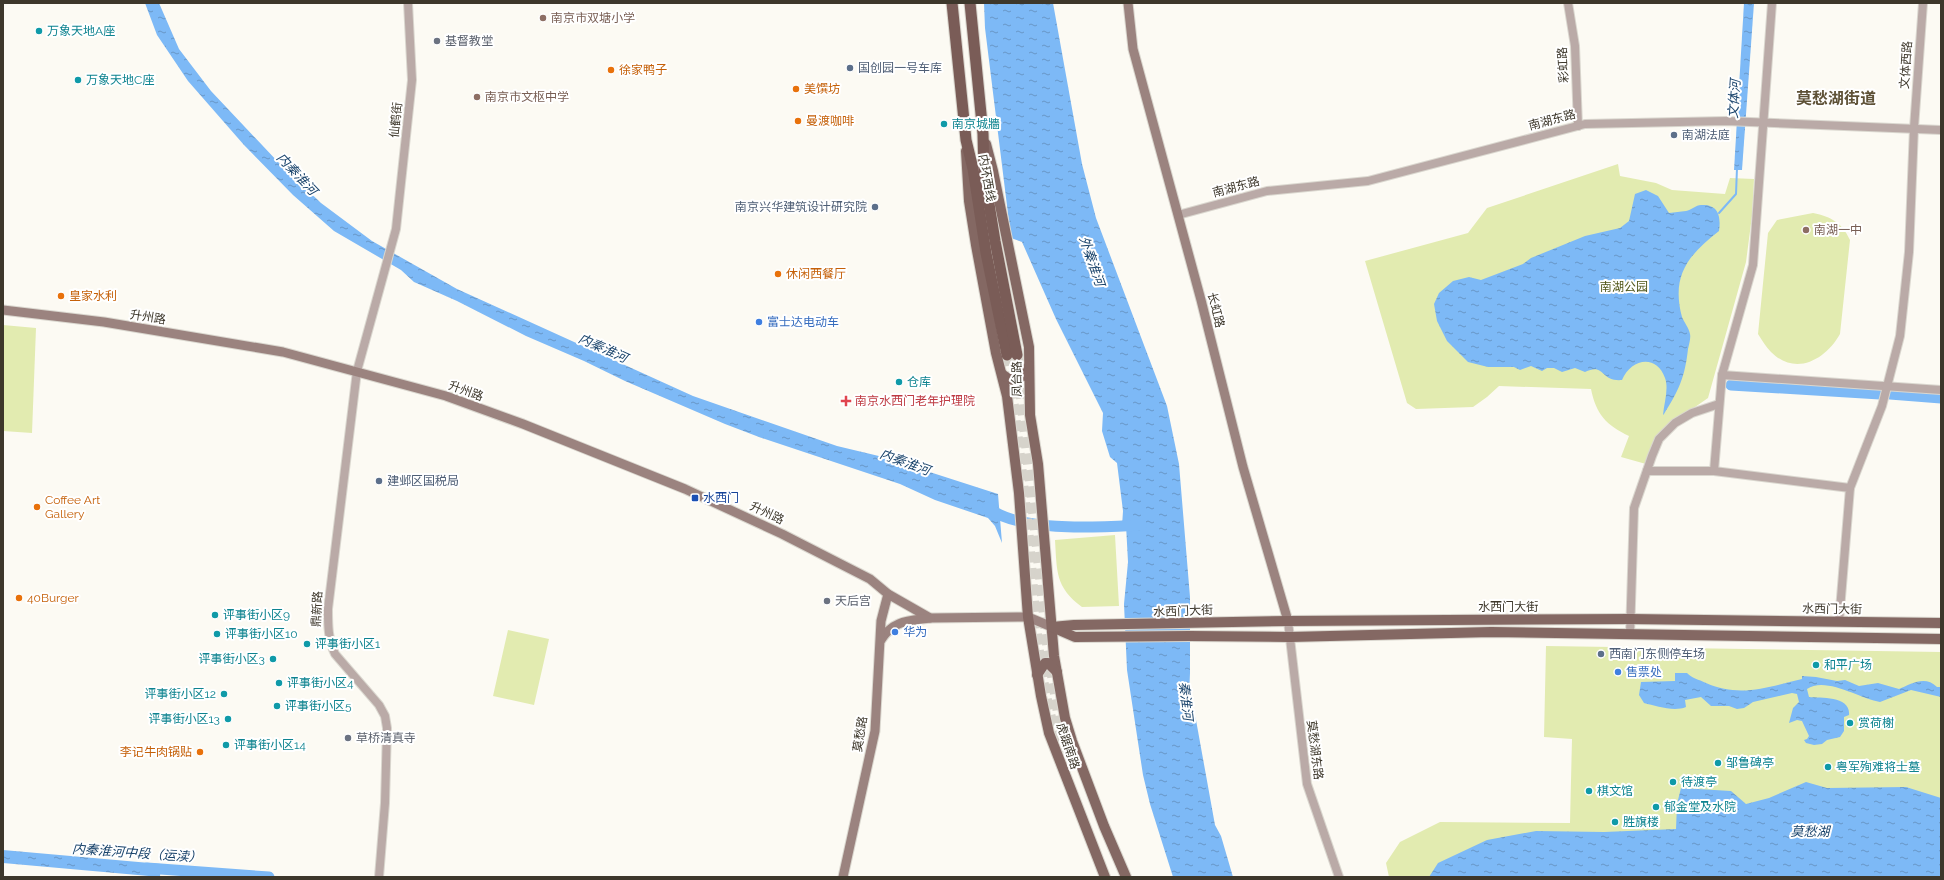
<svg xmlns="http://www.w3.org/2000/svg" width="1944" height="880" viewBox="0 0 1944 880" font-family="Raleway,'Noto Sans SC',sans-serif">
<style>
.park{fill:#e2ebb0}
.water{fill:url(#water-ripples)}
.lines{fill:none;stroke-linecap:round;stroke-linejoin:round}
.stream{stroke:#7db9f6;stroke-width:2}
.river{stroke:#7db9f6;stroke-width:11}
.trunk-tunnel{stroke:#d6d3cb;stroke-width:11;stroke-dasharray:11 5.5;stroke-linecap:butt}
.tertiary-casing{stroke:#dad7cf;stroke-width:10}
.secondary-casing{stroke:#dad7cf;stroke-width:11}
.primary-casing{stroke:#dad7cf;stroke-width:12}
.trunk-casing{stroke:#dad7cf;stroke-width:13}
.tertiary{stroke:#baaaa7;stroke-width:8}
.secondary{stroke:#9b837f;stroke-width:9}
.primary{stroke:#846863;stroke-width:10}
.trunk{stroke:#7a5c57;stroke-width:11}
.education-dot{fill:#8d6e63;stroke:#fff;stroke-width:1.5}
.culture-dot{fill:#0f9aa8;stroke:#fff;stroke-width:1.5}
.worship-dot{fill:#6b7280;stroke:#fff;stroke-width:1.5}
.service-dot{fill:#5c6f8a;stroke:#fff;stroke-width:1.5}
.food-dot{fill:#e8710a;stroke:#fff;stroke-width:1.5}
.shop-dot{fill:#3f7fe0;stroke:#fff;stroke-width:1.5}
.health-dot{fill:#e0444e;stroke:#fff;stroke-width:1.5}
.transit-dot{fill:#1a4fb4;stroke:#fff;stroke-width:1.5}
.labels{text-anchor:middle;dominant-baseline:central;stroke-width:4;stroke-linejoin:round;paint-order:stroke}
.education-label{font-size:12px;fill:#785e54;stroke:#fff;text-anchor:start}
.culture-label{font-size:12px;fill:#0d838f;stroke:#fff;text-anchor:start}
.worship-label{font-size:12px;fill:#5b616d;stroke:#fff;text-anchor:start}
.street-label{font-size:12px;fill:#3d372b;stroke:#fff}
.service-label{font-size:12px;fill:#4e5e75;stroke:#fff;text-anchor:start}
.food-label{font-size:12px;fill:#c56008;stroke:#fff;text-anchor:start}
.park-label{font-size:12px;fill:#505619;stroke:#fff}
.shop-label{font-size:12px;fill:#366cbe;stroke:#fff;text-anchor:start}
.health-label{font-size:12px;fill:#be3a42;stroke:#fff;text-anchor:start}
.transit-label{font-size:12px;fill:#164399;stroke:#fff;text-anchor:start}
.water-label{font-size:13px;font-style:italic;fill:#19436b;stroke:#fff}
.district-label{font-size:16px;font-weight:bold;fill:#5e5136;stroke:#fff}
</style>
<defs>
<pattern id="water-ripples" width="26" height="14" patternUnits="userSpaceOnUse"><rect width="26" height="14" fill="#7db9f6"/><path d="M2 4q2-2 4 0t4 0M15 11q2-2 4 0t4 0" fill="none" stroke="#6897c7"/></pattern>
</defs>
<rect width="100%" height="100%" fill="#fcfaf3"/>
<g class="park">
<path d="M1618,164L1620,176L1656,183L1672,190L1725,194L1730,178L1754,179L1752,216L1746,262L1708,398L1672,423L1646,464L1621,457L1629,436C1606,425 1596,414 1591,389L1499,386L1487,397L1473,407L1416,409L1407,403L1365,261L1468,233L1487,208Z"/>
<path d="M1813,213C1832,217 1842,223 1850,240L1840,334C1826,359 1796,377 1771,352C1766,347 1762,340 1758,334L1768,233L1777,220Z"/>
<polygon points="3,325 36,328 32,433 3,431"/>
<path d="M1115,535L1119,606L1082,607C1055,587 1057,571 1055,540Z"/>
<polygon points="508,630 549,639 534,705 493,696"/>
<polygon points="1546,646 1941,652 1941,877 1389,877 1386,863 1400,842 1440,822 1570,823 1572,739 1544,737"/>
</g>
<g class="water">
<polygon points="145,3 159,3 179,49 211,91 279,163 321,203 372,241 457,289 693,396 837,446 883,457 998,494 1002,543 995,526 988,518 935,500 900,484 759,437 725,424 625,381 584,361 526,336 457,301 414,282 401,270 334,231 293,195 244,145 188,81 157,35"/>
<polygon points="984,3 1053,3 1082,164 1096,218 1167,406 1179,464 1190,597 1190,673 1189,696 1196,720 1215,825 1221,836 1233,877 1173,877 1150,804 1143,775 1127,670 1124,604 1128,562 1126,525 1122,526 1123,511 1117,463 1110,457 1102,431 1103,413 1056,319 1022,242 1011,238 985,28"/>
<polygon points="1744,3 1754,3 1742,170 1734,170"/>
<path d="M1646,190L1658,196L1669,213C1675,212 1680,212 1686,211C1691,210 1696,205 1701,205C1719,204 1721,217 1719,231C1688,255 1671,276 1682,317C1684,322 1689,328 1690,334C1691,338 1689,344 1688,349C1685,377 1679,390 1664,414L1663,415C1664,403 1669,389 1665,378C1657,354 1631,358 1622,380C1600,382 1605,362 1585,372L1575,368L1562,372L1554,368H1547L1542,371L1531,366L1520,370L1514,367H1488L1468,362L1447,341L1437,321L1434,304L1439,293L1453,281L1469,277L1481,280L1523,264L1531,258L1585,236L1620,228L1629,221L1635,194Z"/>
<path d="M1675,673H1687C1693,679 1698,679 1706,683C1741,698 1767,687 1802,679V676L1816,677L1837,681L1845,680L1859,686L1878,683L1899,689C1911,684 1925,675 1937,687H1941V697L1911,690L1880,702C1860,699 1826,676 1807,689L1809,697C1821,698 1851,696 1849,715L1844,717V731L1840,737L1827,740L1822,744L1814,745L1806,743L1804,740L1807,739L1809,736L1802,721L1797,720L1789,723L1793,708L1799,702L1797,694L1792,693L1753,702L1744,708L1737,709L1729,706H1711L1701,697L1685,700L1686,707C1674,712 1656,706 1644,703L1639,695L1641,682L1675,681Z"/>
<polygon points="1806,782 1827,788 1906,787 1941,798 1941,877 1429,877 1438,863 1487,840 1536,831 1604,832 1676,829 1677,804 1681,788 1731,791 1746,804 1769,798"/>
<polygon points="3,850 161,864 160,877 3,863"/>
</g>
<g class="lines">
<polyline class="stream" points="1719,213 1736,194 1737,168"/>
<g class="river">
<polyline points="1731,385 1880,394"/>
<polyline points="1890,394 1941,398"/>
<path d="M988,508C1022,533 1100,527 1141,525"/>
<polyline points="147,868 269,877"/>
</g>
<g class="trunk-tunnel">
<path d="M1007,355C1015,419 1023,482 1029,545C1035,615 1037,688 1062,754"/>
<polyline points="1017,355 1048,648 1060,722 1069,744"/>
</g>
<defs>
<g id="tertiary">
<polyline points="1568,3 1575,46 1578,126"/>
<polyline points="1178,215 1267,191 1368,181 1585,124 1726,121 1941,130"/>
<polyline points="1722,375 1941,390"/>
<polyline points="1647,471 1714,471 1850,488 1839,622"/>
<polyline points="1714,471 1722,375 1753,265 1772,3"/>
<polyline points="1850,488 1882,406 1900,336 1909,252 1914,128 1923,3"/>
<polyline points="1288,621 1307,784 1339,877"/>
<polyline points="1630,635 1634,508 1652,456 1659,439 1675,423 1692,413 1719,404"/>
<path d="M379,877L385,803L387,728L385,716L379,705L335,654C328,639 328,625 328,609L357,371L396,229L412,80L408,3"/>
</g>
<g id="secondary">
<polyline points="1128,3 1133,49 1201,300 1243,467 1288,621"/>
<polyline points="3,310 104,322 283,352 446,396 523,424 685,489 782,534 870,579 888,594 930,618 1028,617 1052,627"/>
<path d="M881,640C893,620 909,621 930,618"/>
<polyline points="843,877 875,731 881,621 888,594"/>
</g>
<g id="primary">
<polyline points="986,144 993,171 1029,347 1030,415 1038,464 1054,656 1065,718 1072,741 1104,826 1126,877"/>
<polyline points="966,151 969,201 976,245 996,353 1007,396 1019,493 1028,617 1041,696 1049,733 1105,877"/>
<path d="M1002,374C1015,385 1022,380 1029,366"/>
<polyline points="1052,627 1075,637 1190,636 1290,637 1491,632 1941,639"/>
<polyline points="1052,627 1074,625 1288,621 1630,619 1941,623"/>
<polyline points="1037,675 1045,663 1048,663 1057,672"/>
</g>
<g id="trunk">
<polyline points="952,3 966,140 973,169 986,253 1007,355"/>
<polyline points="970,3 983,134 984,173 995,241 1017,355"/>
</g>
</defs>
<use href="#tertiary" class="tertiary-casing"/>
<use href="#secondary" class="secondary-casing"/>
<use href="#primary" class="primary-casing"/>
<use href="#trunk" class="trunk-casing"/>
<use href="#tertiary" class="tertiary"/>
<use href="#secondary" class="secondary"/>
<use href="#primary" class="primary"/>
<use href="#trunk" class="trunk"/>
</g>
<g class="education-dot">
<circle cx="543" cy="18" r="4"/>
<circle cx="477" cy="97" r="4"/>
<circle cx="1806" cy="230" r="4"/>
</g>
<g class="culture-dot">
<circle cx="39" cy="31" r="4"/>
<circle cx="78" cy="80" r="4"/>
<circle cx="944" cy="124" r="4"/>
<circle cx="899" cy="382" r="4"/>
<circle cx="215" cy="615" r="4"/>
<circle cx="217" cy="634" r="4"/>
<circle cx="307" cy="644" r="4"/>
<circle cx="273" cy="659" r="4"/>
<circle cx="1816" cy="665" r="4"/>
<circle cx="279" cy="683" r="4"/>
<circle cx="224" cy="694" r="4"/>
<circle cx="277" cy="706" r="4"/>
<circle cx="228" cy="719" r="4"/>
<circle cx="1850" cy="723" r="4"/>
<circle cx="226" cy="745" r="4"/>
<circle cx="1718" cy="763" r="4"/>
<circle cx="1828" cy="767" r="4"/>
<circle cx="1673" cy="782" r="4"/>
<circle cx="1589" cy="791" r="4"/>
<circle cx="1656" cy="807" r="4"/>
<circle cx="1615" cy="822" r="4"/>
</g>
<g class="worship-dot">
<circle cx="437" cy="41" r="4"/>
<circle cx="827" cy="601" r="4"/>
<circle cx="348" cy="738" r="4"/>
</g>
<g class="service-dot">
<circle cx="850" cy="68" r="4"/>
<circle cx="1674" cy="135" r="4"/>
<circle cx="875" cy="207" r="4"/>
<circle cx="379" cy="481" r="4"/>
<circle cx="1601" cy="654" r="4"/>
</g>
<g class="food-dot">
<circle cx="611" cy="70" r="4"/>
<circle cx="796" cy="89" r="4"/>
<circle cx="798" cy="121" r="4"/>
<circle cx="778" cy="274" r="4"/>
<circle cx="61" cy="296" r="4"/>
<circle cx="37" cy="507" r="4"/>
<circle cx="19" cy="598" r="4"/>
<circle cx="200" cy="752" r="4"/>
</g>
<g class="shop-dot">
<circle cx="759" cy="322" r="4"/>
<circle cx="895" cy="632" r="4"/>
<circle cx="1618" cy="672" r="4"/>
</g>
<path class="health-dot" d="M844 395h4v4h4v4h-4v4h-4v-4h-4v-4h4z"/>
<rect class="transit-dot" x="691" y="494" width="8" height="8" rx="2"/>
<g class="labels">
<g class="education-label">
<text x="551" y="18">南京市双塘小学</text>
<text x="485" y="97">南京市文枢中学</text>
<text x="1814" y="230">南湖一中</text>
</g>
<g class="culture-label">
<text x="47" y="31">万象天地A座</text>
<text x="86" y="80">万象天地C座</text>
<text x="952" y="124">南京城牆</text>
<text x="907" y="382">仓库</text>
<text x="223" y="615">评事街小区9</text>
<text x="225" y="634">评事街小区10</text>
<text x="315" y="644">评事街小区1</text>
<text x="265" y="659" text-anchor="end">评事街小区3</text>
<text x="1824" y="665">和平广场</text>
<text x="287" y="683">评事街小区4</text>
<text x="216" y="694" text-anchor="end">评事街小区12</text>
<text x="285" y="706">评事街小区5</text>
<text x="220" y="719" text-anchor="end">评事街小区13</text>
<text x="1858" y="723">赏荷榭</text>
<text x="234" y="745">评事街小区14</text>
<text x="1726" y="763">邹鲁碑亭</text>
<text x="1836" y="767">粤军殉难将士墓</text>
<text x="1681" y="782">待渡亭</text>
<text x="1597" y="791">棋文馆</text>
<text x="1664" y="807">郁金堂及水院</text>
<text x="1623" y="822">胜旗楼</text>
</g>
<g class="worship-label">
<text x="445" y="41">基督教堂</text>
<text x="835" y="601">天后宫</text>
<text x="356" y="738">草桥清真寺</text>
</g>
<g class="street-label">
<text transform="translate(1563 65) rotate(-93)">彩虹路</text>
<text transform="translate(1906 65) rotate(-86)">文体西路</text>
<text transform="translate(396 120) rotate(-84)">仙鹤街</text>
<text transform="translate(1552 120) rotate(-15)">南湖东路</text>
<text transform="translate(987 178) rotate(80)">内环西线</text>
<text transform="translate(1236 187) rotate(-15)">南湖东路</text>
<text transform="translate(1216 310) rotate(76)">长虹路</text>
<text transform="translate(148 317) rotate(9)">升州路</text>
<text transform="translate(1017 379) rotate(-91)">凤台路</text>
<text transform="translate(466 391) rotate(20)">升州路</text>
<text transform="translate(767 513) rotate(25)">升州路</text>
<text x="1508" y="607">水西门大街</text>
<text transform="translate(317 609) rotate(-87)">鼎新路</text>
<text transform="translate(1832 609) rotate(1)">水西门大街</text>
<text transform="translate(1183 611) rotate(-2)">水西门大街</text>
<text transform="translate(860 734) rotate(-81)">莫愁路</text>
<text transform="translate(1068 746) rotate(71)">虎踞南路</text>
<text transform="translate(1315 750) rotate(83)">莫愁湖东路</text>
</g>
<g class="service-label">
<text x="858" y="68">国创园一号车库</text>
<text x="1682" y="135">南湖法庭</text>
<text x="867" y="207" text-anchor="end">南京兴华建筑设计研究院</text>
<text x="387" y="481">建邺区国税局</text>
<text x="1609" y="654">西南门东侧停车场</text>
</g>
<g class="food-label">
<text x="619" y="70">徐家鸭子</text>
<text x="804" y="89">美馔坊</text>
<text x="806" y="121">曼渡咖啡</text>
<text x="786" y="274">休闲西餐厅</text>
<text x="69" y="296">皇家水利</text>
<text x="45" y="500">Coffee Art<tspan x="45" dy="14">Gallery</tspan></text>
<text x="27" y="598">40Burger</text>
<text x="192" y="752" text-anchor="end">李记牛肉锅贴</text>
</g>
<g class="park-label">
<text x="1624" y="287">南湖公园</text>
</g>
<g class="shop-label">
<text x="767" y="322">富士达电动车</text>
<text x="903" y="632">华为</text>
<text x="1626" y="672">售票处</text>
</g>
<g class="health-label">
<text x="855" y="401">南京水西门老年护理院</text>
</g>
<g class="transit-label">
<text x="703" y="498">水西门</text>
</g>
<g class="water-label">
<text transform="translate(1734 99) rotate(-86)">文体河</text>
<text transform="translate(297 174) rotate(47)">内秦淮河</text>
<text transform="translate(1092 261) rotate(71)">外秦淮河</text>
<text transform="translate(603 348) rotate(24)">内秦淮河</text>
<text transform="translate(905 462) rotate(20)">内秦淮河</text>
<text transform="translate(1186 701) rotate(83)">秦淮河</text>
<text x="1810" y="831">莫愁湖</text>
<text transform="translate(137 853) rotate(4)">内秦淮河中段（运渎）</text>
</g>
<g class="district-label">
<text x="1836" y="98">莫愁湖街道</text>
</g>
</g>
<rect width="1944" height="880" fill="none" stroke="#3d372b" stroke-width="8"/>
</svg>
